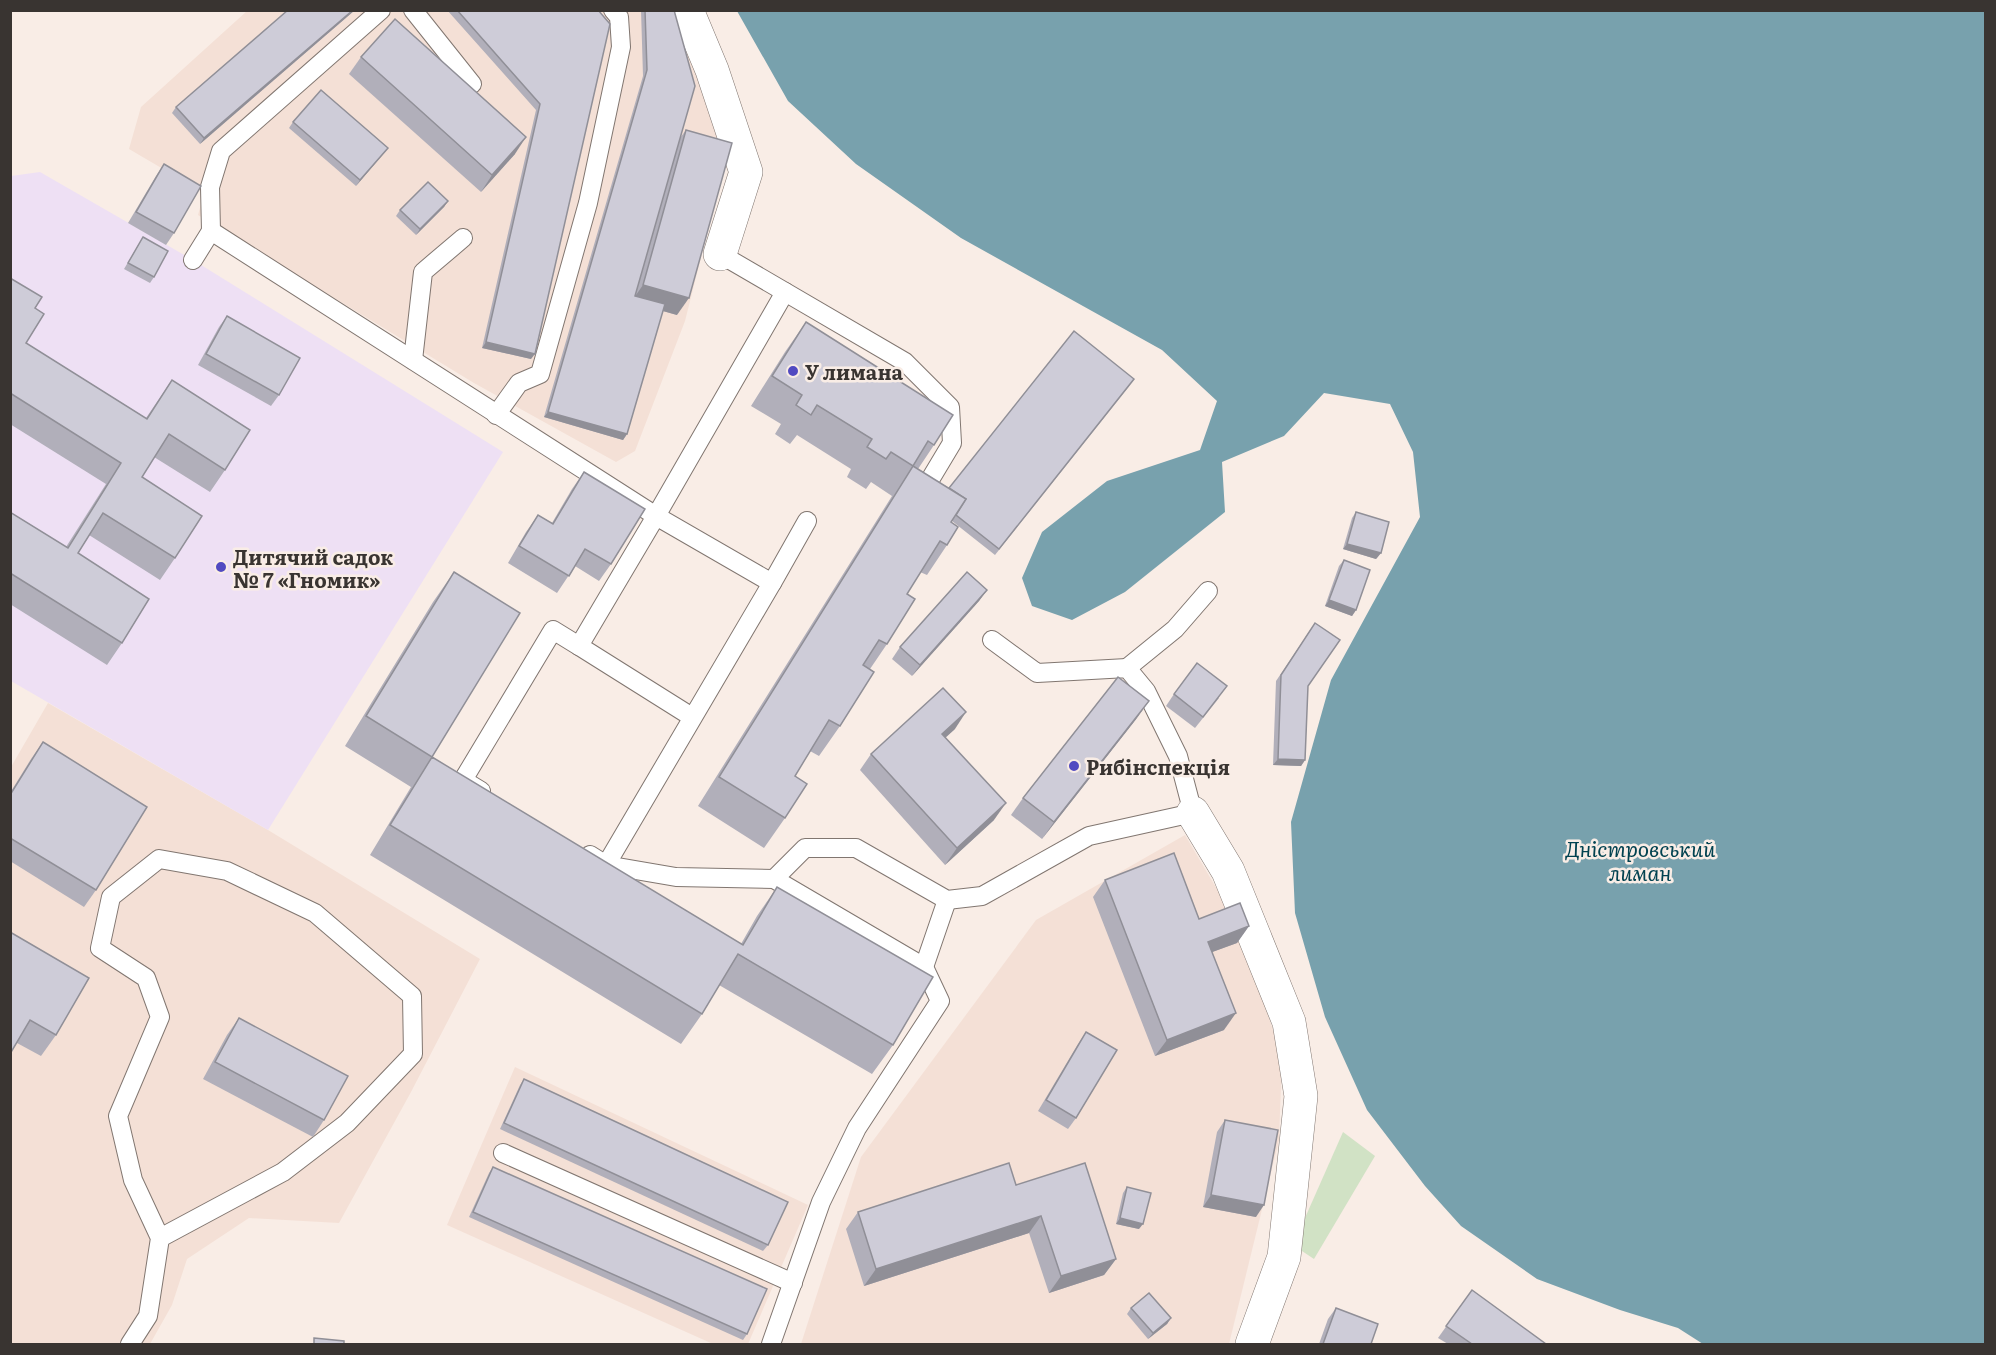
<svg xmlns="http://www.w3.org/2000/svg" width="1996" height="1355" viewBox="0 0 1996 1355" font-family="Literata,serif">
<style>
.built{fill:#f4e0d6}
.education{fill:#eee0f4}
.green{fill:#d1e2c5}
.water{fill:#78a1ad}
.lines{fill:none;stroke-linecap:round;stroke-linejoin:round}
.service-casing{stroke:#817670;stroke-width:20}
.minor-casing{stroke:#817670;stroke-width:34}
.service{stroke:#fff;stroke-width:18}
.minor{stroke:#fff;stroke-width:33}
.wall{fill:#b1afba}
.shaded-wall{fill:#908f97}
.building{fill:#ceccd8;stroke:#908f97;stroke-width:1.5}
.poi-dot{fill:#514ac1;stroke:#f9ede6;stroke-width:2}
.labels{text-anchor:middle;dominant-baseline:central;stroke-width:5;stroke-linejoin:round;paint-order:stroke}
.poi-label{font-size:20px;font-weight:bold;fill:#393431;stroke:#f9ede6;text-anchor:start}
.water-label{font-size:21px;font-style:italic;fill:#024250;stroke:#f9ede6}
</style>
<rect width="100%" height="100%" fill="#f9ede6"/>
<g class="built">
<polygon points="676,10 727,155 685,321 635,451 616,462 474,383 198,215 204,193 129,149 141,107 247,11"/>
<polygon points="48,703 268,830 480,959 411,1092 339,1223 249,1218 187,1259 172,1305 150,1344 11,1344 11,767"/>
<polygon points="1185,835 1231,913 1247,952 1282,1057 1279,1140 1229,1344 801,1344 861,1157 1036,920"/>
<polygon points="515,1067 808,1205 748,1344 713,1344 447,1225"/>
</g>
<polygon class="education" points="40,172 193,260 503,452 268,830 11,681 11,176"/>
<polygon class="green" points="1343,1132 1375,1156 1314,1259 1293,1245"/>
<polygon class="water" points="737,11 1985,11 1985,1344 1703,1344 1678,1328 1620,1310 1537,1279 1461,1226 1425,1186 1367,1110 1325,1017 1295,913 1291,822 1331,680 1420,517 1413,452 1390,404 1324,393 1284,436 1222,462 1225,512 1125,592 1072,620 1032,606 1022,578 1042,532 1107,481 1200,450 1217,401 1162,350 961,238 856,164 788,101"/>
<g class="lines">
<defs>
<g id="service">
<polyline points="413,10 472,84"/>
<polyline points="211,231 210,187 221,151 381,10"/>
<polyline points="720,254 905,362 950,407 952,443 928,483"/>
<polyline points="193,260 211,231 656,516 785,292"/>
<polyline points="413,360 423,272 463,238"/>
<polyline points="496,415 519,383 540,374 588,203 621,47 619,17 613,10"/>
<polyline points="579,646 692,717"/>
<polyline points="1127,668 1175,629 1208,591"/>
<polyline points="481,791 463,780 553,630 579,646 656,516 772,583 807,521"/>
<polyline points="590,855 606,865 676,877 774,879 924,967 940,1001 857,1128 821,1202 771,1344"/>
<polyline points="606,865 772,583"/>
<polyline points="774,879 805,848 856,848 947,900 982,896 1089,836 1193,813 1178,756 1146,691 1127,668 1037,673 992,640"/>
<polyline points="924,967 947,900"/>
<polyline points="503,1153 793,1283"/>
<polyline points="130,1344 148,1316 160,1238 133,1180 118,1116 160,1017 146,978 100,948 111,897 159,859 227,871 315,913 412,996 413,1054 347,1123 283,1172 160,1238"/>
</g>
<g id="minor">
<polyline points="687,10 712,70 746,172 720,254"/>
<polyline points="1193,813 1228,871 1289,1022 1301,1096 1284,1257 1252,1344"/>
</g>
</defs>
<use href="#service" class="service-casing"/>
<use href="#minor" class="minor-casing"/>
<use href="#service" class="service"/>
<use href="#minor" class="minor"/>
</g>
<g class="wall">
<polygon points="355,10 200,144 172,113 176,107"/>
<polygon points="447,10 598,10 531,359 482,348 536,110"/>
<polygon points="641,10 674,10 680,138 686,130 677,315 663,311 627,434 623,440 544,417 643,76"/>
<polygon points="361,57 515,154 481,192 349,74"/>
<polygon points="293,122 388,148 356,186 289,128"/>
<polygon points="164,164 174,233 166,245 128,223 156,176"/>
<polygon points="448,201 444,207 416,235 396,216 400,210"/>
<polygon points="143,237 154,277 150,283 124,269"/>
<polygon points="10,278 35,308 26,343 146,418 172,380 225,470 210,492 154,457 142,477 175,558 160,580 89,535 78,553 122,643 107,665 10,604 10,512 66,547 106,484 10,424"/>
<polygon points="227,316 279,395 271,406 198,365 219,327"/>
<polygon points="806,322 934,445 918,469 949,488 1130,385 995,555 952,521 951,522 947,545 927,575 920,572 907,594 887,644 870,669 840,726 819,756 810,751 795,776 785,818 764,848 698,806 892,496 871,482 866,489 847,477 851,469 797,435 790,444 775,434 781,424 751,406 785,352"/>
<polygon points="584,472 611,564 599,581 575,566 557,593 508,563 526,532 538,515 552,523 572,489"/>
<polygon points="1356,512 1381,553 1376,559 1343,549 1352,518"/>
<polygon points="1344,560 1356,610 1352,616 1325,606 1339,566"/>
<polygon points="454,572 432,757 741,944 757,916 777,887 893,1045 872,1074 719,985 702,1014 681,1044 370,855 411,787 345,746 433,602"/>
<polygon points="987,590 979,601 912,676 892,659 900,647"/>
<polygon points="1315,623 1308,686 1305,760 1301,766 1273,765 1276,681"/>
<polygon points="1174,694 1219,698 1195,728 1166,706"/>
<polygon points="1137,718 1042,839 1011,815 1023,798"/>
<polygon points="955,729 945,737 994,820 945,865 860,770 871,754"/>
<polygon points="43,742 96,890 84,907 10,861 10,793 31,759"/>
<polygon points="1105,880 1199,919 1249,926 1237,943 1212,952 1224,1030 1155,1056 1093,897"/>
<polygon points="10,932 56,1035 41,1056 17,1043"/>
<polygon points="239,1018 324,1120 313,1137 203,1079 227,1035"/>
<polygon points="1086,1032 1076,1118 1068,1129 1038,1111 1078,1044"/>
<polygon points="524,1079 768,1245 763,1251 500,1129 520,1085"/>
<polygon points="1225,1120 1256,1217 1203,1207 1217,1132"/>
<polygon points="493,1167 747,1334 743,1340 469,1217 489,1173"/>
<polygon points="1016,1185 1116,1259 1104,1275 1049,1293 1029,1233 864,1286 846,1229 858,1212"/>
<polygon points="1127,1187 1139,1229 1116,1224 1123,1193"/>
<polygon points="1472,1290 1546,1344 1448,1344 1438,1338"/>
<polygon points="1131,1308 1171,1318 1167,1324 1148,1339 1127,1314"/>
<polygon points="1336,1308 1371,1344 1319,1344 1328,1319"/>
</g>
<g class="shaded-wall">
<polygon points="353,10 355,10 200,144 204,138"/>
<polygon points="526,137 515,154 481,192 492,175"/>
<polygon points="388,148 384,153 356,186 360,180"/>
<polygon points="448,201 444,207 416,235 420,229"/>
<polygon points="643,285 689,298 677,315 631,302"/>
<polygon points="486,342 535,354 531,359 482,348"/>
<polygon points="548,412 627,434 623,440 544,417"/>
<polygon points="1347,544 1381,553 1376,559 1343,549"/>
<polygon points="987,590 979,601 912,676 920,665"/>
<polygon points="1329,600 1356,610 1352,616 1325,606"/>
<polygon points="1149,701 1137,718 1042,839 1054,822"/>
<polygon points="966,712 955,729 931,751 942,734"/>
<polygon points="1278,759 1305,760 1301,766 1273,765"/>
<polygon points="1006,803 994,820 945,865 957,848"/>
<polygon points="1249,926 1237,943 1196,958 1208,942"/>
<polygon points="1236,1013 1224,1030 1155,1056 1167,1040"/>
<polygon points="1211,1195 1264,1205 1256,1217 1203,1207"/>
<polygon points="1041,1216 1029,1233 864,1286 876,1269"/>
<polygon points="1120,1218 1143,1224 1139,1229 1116,1224"/>
<polygon points="1116,1259 1104,1275 1049,1293 1061,1276"/>
<polygon points="1171,1318 1167,1324 1148,1339 1153,1333"/>
</g>
<g class="building">
<polygon points="288,10 353,10 204,138 176,107"/>
<polygon points="457,10 598,10 610,24 535,354 486,342 540,104"/>
<polygon points="645,10 674,10 695,86 635,296 665,304 627,434 548,412 647,70"/>
<polygon points="395,19 526,137 492,175 361,57"/>
<polygon points="321,90 388,148 360,180 293,122"/>
<polygon points="686,130 732,143 689,298 643,285"/>
<polygon points="164,164 201,186 174,233 136,212"/>
<polygon points="428,182 448,201 420,229 400,210"/>
<polygon points="143,237 168,251 154,277 128,263"/>
<polygon points="10,278 42,297 35,308 44,314 26,343 147,419 172,380 250,430 225,470 169,434 142,477 202,516 175,558 103,513 78,553 149,599 122,643 10,573 10,512 68,548 121,463 10,393"/>
<polygon points="227,316 300,358 279,395 206,354"/>
<polygon points="806,322 953,415 934,445 928,441 913,466 891,452 886,459 867,447 872,439 817,405 811,415 796,405 802,395 772,376"/>
<polygon points="1074,331 1134,379 999,549 956,515 966,499 949,488"/>
<polygon points="913,466 966,499 951,522 958,527 947,545 940,541 907,594 915,599 887,644 879,640 863,665 874,672 840,726 829,720 795,776 807,784 785,818 719,777"/>
<polygon points="584,472 645,509 611,564 585,549 569,576 519,546 538,515 553,524"/>
<polygon points="1356,512 1389,522 1381,553 1347,544"/>
<polygon points="1344,560 1370,570 1356,610 1329,600"/>
<polygon points="454,572 520,613 432,757 366,716"/>
<polygon points="967,572 987,590 920,665 900,647"/>
<polygon points="1315,623 1340,640 1308,686 1305,760 1278,759 1281,675"/>
<polygon points="1197,663 1227,686 1203,717 1174,694"/>
<polygon points="1118,677 1149,701 1054,822 1023,798"/>
<polygon points="943,688 966,712 942,734 1006,803 957,848 871,754"/>
<polygon points="43,742 147,807 96,890 10,838 10,795"/>
<polygon points="432,757 743,945 777,887 933,977 893,1045 738,954 702,1014 390,825"/>
<polygon points="1174,853 1199,919 1240,903 1249,926 1208,942 1236,1013 1167,1040 1105,880"/>
<polygon points="10,932 89,978 56,1035 30,1020 10,1054"/>
<polygon points="239,1018 348,1076 324,1120 215,1062"/>
<polygon points="1086,1032 1117,1050 1076,1118 1046,1100"/>
<polygon points="524,1079 788,1202 768,1245 504,1123"/>
<polygon points="1225,1120 1278,1130 1264,1205 1211,1195"/>
<polygon points="1009,1163 1016,1185 1085,1163 1116,1259 1061,1276 1041,1216 876,1269 858,1212"/>
<polygon points="493,1167 767,1289 747,1334 473,1212"/>
<polygon points="1127,1187 1151,1193 1143,1224 1120,1218"/>
<polygon points="1472,1290 1546,1344 1472,1344 1446,1326"/>
<polygon points="1149,1293 1171,1318 1153,1333 1131,1308"/>
<polygon points="1336,1308 1378,1324 1371,1344 1323,1344"/>
<polygon points="314,1338 344,1341 344,1344 314,1344"/>
</g>
<g class="poi-dot">
<circle cx="793" cy="371" r="6"/>
<circle cx="221" cy="567" r="6"/>
<circle cx="1074" cy="766" r="6"/>
</g>
<g class="labels">
<g class="poi-label">
<text x="805" y="371">У лимана</text>
<text x="233" y="556">Дитячий садок<tspan x="233" dy="23">№ 7 «Гномик»</tspan></text>
<text x="1086" y="766">Рибінспекція</text>
</g>
<g class="water-label">
<text x="1640" y="847">Дністровський<tspan x="1640" dy="24">лиман</tspan></text>
</g>
</g>
<rect width="1996" height="1355" fill="none" stroke="#393431" stroke-width="24"/>
</svg>
